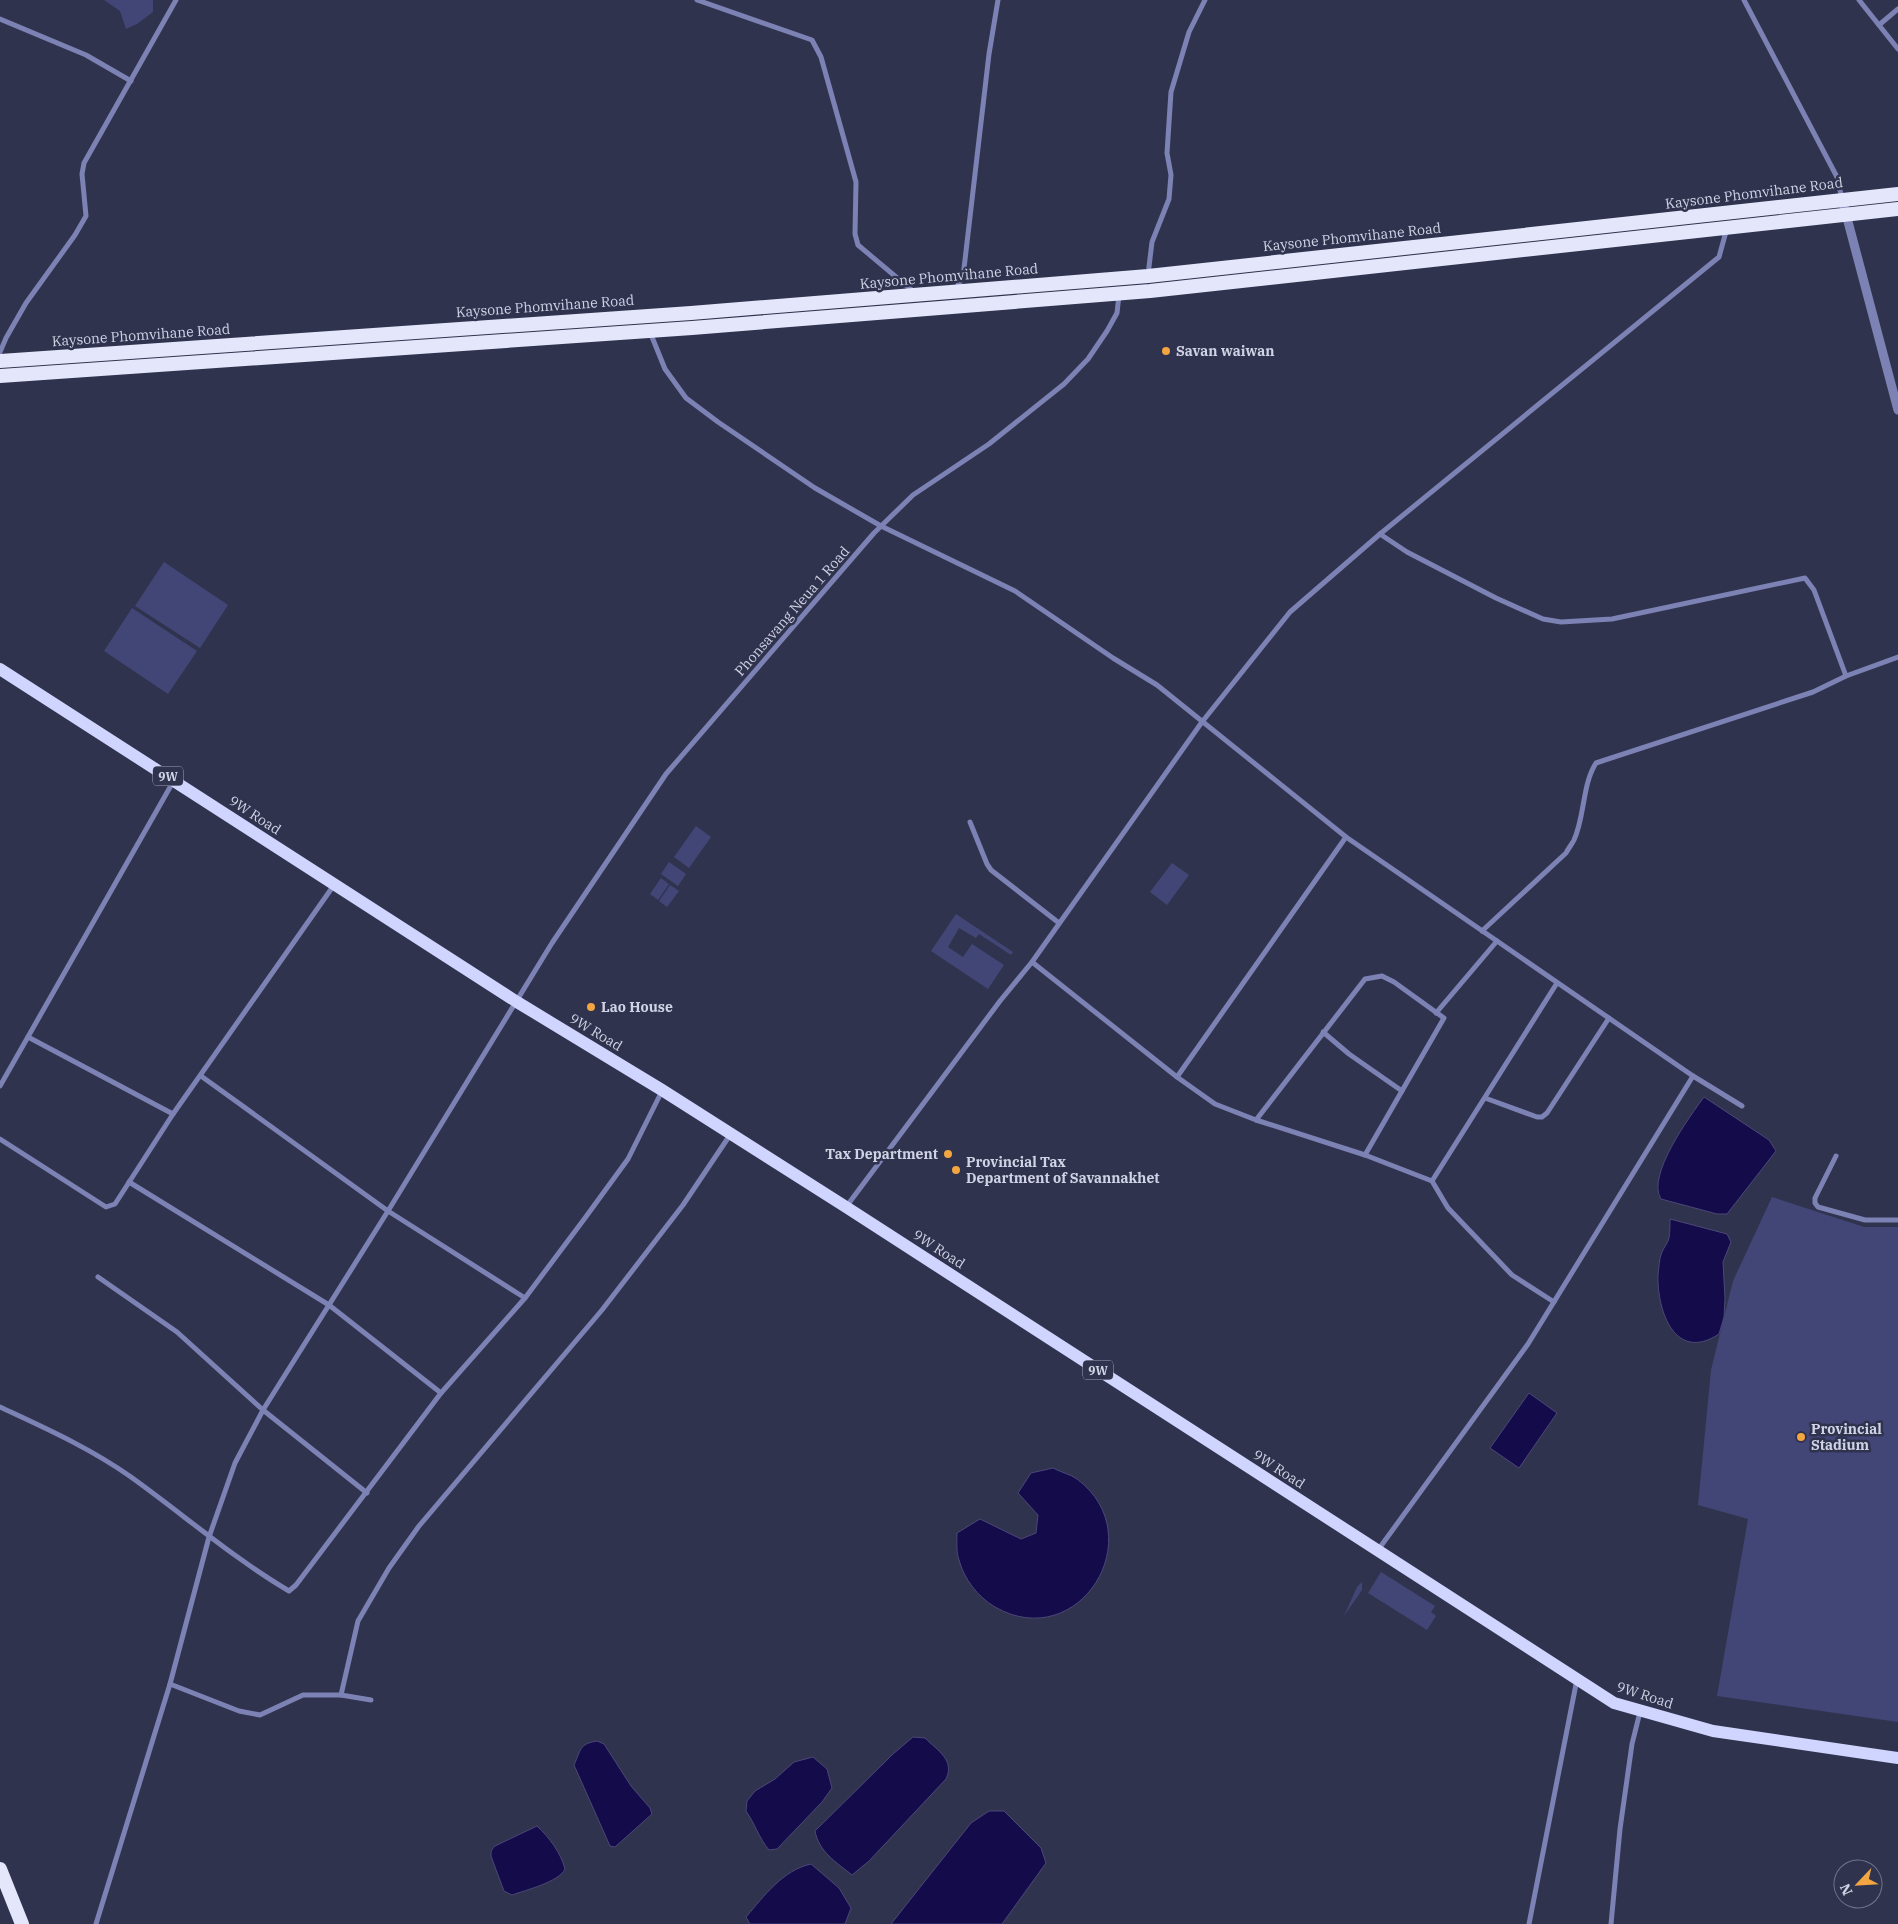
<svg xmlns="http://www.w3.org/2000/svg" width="1898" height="1924" viewBox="0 0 1898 1924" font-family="'IBM Plex Serif',serif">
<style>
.green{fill:#424676}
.water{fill:#140b4a;stroke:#4c4778}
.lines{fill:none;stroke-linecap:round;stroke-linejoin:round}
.minor{stroke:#7c82b4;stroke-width:5}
.tertiary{stroke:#7c82b4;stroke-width:9}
.primary{stroke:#cfd5fe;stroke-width:12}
.trunk{stroke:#e4e6fb;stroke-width:14}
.poi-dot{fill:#f2a541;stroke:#30334e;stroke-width:2}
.labels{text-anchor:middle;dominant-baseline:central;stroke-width:5;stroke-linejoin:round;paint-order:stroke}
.shield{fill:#30334e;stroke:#a0a3b8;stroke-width:1}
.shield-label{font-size:12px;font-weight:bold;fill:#d0d3e5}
.street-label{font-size:14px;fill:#d0d3e5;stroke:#30334e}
.poi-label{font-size:14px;font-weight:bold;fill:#d0d3e5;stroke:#30334e;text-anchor:start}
</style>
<rect width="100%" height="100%" fill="#30334e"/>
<g class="green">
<polygon points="104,0 153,0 153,12 137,24 126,29 120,11"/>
<polygon points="164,562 228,605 200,648 135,606"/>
<polygon points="132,608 197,651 168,694 104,651"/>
<polygon points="696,826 711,837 689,868 674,857"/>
<polygon points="669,862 686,874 678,886 661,874"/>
<polygon points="1172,863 1189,875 1167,905 1150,892"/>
<polygon points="661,878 669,884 658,900 650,894"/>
<polygon points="670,885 679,891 667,907 659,901"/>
<polygon points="956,914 1013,952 1011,955 979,934 976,938 959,928 948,947 963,957 972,944 1004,965 988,989 931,951"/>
<polygon points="1772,1197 1864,1227 1898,1227 1898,1722 1717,1696 1748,1519 1698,1505 1711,1370 1733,1281"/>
<polygon points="1381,1572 1435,1606 1431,1612 1436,1616 1427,1630 1368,1593"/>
<polygon points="1362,1582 1362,1590 1344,1616 1357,1587"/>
</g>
<g class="water">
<path d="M1704,1097L1769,1140L1776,1151L1727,1214H1717L1661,1199C1646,1176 1690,1116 1704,1097Z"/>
<path d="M1670,1219L1727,1234L1731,1242L1723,1262L1725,1298L1724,1317L1719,1334C1675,1363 1657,1311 1658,1275C1659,1268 1659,1258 1662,1252C1664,1247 1668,1243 1669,1238C1670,1232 1670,1225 1670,1219Z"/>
<polygon points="1529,1393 1557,1413 1519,1468 1490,1448"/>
<path d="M1053,1468C1060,1472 1070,1474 1077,1479C1153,1536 1079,1655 995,1607C978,1597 964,1579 959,1560C956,1552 957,1542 957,1533L980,1519L1021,1539L1036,1533L1038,1515L1018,1493L1031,1473Z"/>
<path d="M913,1737L925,1738C938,1751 955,1760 946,1779L869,1861L852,1875C836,1862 819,1852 815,1831L893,1754Z"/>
<path d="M597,1741L604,1744L631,1786L650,1808L652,1814L615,1847L610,1846L574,1765C581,1750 579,1744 597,1741Z"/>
<path d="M813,1757L827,1769L832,1788L822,1802L777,1849L769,1850C759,1838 755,1824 746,1811L747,1801L755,1791L775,1779L794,1762Z"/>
<polygon points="989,1811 1004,1811 1041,1848 1046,1863 1002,1924 891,1924 971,1823"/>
<path d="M537,1826C549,1837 561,1853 565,1869C559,1882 526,1890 512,1895L504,1891L492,1859C490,1853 491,1850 495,1846Z"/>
<path d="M811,1864L839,1888L851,1908L845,1924H750L746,1917C764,1896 783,1870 811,1864Z"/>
</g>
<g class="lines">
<g class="minor">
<polyline points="697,0 812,40 821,57 856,182 855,234 858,245 914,292"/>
<polyline points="1744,0 1837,177 1842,199"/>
<polyline points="1859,0 1898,49"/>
<polyline points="0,19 86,55 131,81"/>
<polyline points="1879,25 1898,9"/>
<polyline points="1148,275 1152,242 1169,199 1171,175 1167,153 1171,92 1189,32 1205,0"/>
<polyline points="955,290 963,277 989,54 998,0"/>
<polyline points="650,332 665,369 686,398 718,422 815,488 881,526 1015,591 1113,658 1157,685 1346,837 1693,1076 1742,1106"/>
<polyline points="0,352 6,338 26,303 75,235 86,216 82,174 84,163 176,0"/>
<polyline points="1380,534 1407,552 1496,598 1543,619 1561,622 1612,619 1805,578 1814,590 1846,676"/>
<polyline points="970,822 987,864 991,870 1059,923"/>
<path d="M1482,931L1566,853C1568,849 1572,844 1574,840C1585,816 1582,785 1596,763L1813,692L1846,676L1898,657"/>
<polyline points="1032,962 1177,1077 1215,1104 1256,1120 1365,1155 1432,1181 1448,1208 1512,1275 1554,1302"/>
<polyline points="1436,1013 1497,941"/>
<polyline points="1323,1032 1349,1054 1402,1091"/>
<polyline points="28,1037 173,1114"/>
<polyline points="201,1076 388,1211 525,1298"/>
<polyline points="1177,1077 1346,837"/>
<polyline points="0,1086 173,782"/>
<polyline points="1485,1098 1537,1117 1542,1117 1547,1113 1609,1018"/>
<polyline points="1256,1120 1365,979 1382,976 1394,982 1444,1018 1365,1155"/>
<polyline points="0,1139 106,1207 115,1204 173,1114 334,885"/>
<polyline points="1836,1156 1815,1198 1815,1203 1818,1207 1865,1220 1898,1220"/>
<polyline points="1432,1181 1557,983"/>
<polyline points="129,1182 329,1305 441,1393"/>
<polyline points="846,1207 1000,1001 1032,962 1202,722 1290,612 1380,534 1719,257 1727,228"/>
<polyline points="98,1277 177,1332 263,1410 367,1493"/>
<path d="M0,1407C45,1428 90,1448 131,1477C184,1515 233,1558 289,1591L296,1585L441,1393L525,1298L585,1218L628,1159L662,1091"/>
<polyline points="1378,1550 1528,1344 1693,1076"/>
<polyline points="170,1684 239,1711 260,1715 303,1695 341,1695 371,1700"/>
<polyline points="341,1695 358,1621 389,1568 419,1526 602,1310 683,1205 730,1135"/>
<polyline points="96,1924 170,1684 209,1537 235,1463 263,1410 388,1211 552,943 666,774 874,533 913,495 989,444 1064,384 1088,359 1107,331 1117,313 1119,295"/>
<polyline points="1529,1924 1577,1679"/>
<polyline points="1611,1924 1620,1829 1632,1744 1640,1712"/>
</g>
<polyline class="tertiary" points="1842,199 1898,410"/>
<polyline class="primary" points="0,669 517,1002 662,1090 846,1207 1614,1703 1713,1731 1898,1758"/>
<g class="trunk">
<polyline points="0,361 691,313 1148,276 1898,194"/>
<polyline points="0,376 692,328 1150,291 1898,209"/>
<polyline points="0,1869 22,1924"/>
</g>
</g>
<g class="poi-dot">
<circle cx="1166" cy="351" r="5"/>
<circle cx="591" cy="1007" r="5"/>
<circle cx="948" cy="1154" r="5"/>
<circle cx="956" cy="1170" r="5"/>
<circle cx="1801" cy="1437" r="5"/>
</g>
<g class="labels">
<g class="shield">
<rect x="153" y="766.5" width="30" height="19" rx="4"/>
<rect x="1083" y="1360.5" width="30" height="19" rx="4"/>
</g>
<g class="shield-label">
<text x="168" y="776">9W</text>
<text x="1098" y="1370">9W</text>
</g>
<g class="street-label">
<text transform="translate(1754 193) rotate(-7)">Kaysone Phomvihane Road</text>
<text transform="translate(1352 237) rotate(-6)">Kaysone Phomvihane Road</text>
<text transform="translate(949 276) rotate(-5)">Kaysone Phomvihane Road</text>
<text transform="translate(545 306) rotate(-4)">Kaysone Phomvihane Road</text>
<text transform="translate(141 335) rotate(-4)">Kaysone Phomvihane Road</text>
<text transform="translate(792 611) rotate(-49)">Phonsavang Neua 1 Road</text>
<text transform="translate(255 815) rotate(33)">9W Road</text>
<text transform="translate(596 1032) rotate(31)">9W Road</text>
<text transform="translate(939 1249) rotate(33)">9W Road</text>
<text transform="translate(1279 1469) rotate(33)">9W Road</text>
<text transform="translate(1645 1695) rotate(18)">9W Road</text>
</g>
<g class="poi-label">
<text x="1176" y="351">Savan waiwan</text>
<text x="601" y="1007">Lao House</text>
<text x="938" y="1154" text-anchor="end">Tax Department</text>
<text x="966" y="1162">Provincial Tax<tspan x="966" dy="16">Department of Savannakhet</tspan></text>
<text x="1811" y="1429">Provincial<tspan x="1811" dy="16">Stadium</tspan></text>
</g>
</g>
<g transform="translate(1858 1884) rotate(245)"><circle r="24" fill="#30334e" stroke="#70738a"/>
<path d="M0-4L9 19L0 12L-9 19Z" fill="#f2a541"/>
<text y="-8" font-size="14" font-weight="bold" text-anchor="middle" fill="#d0d3e5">N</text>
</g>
</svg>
